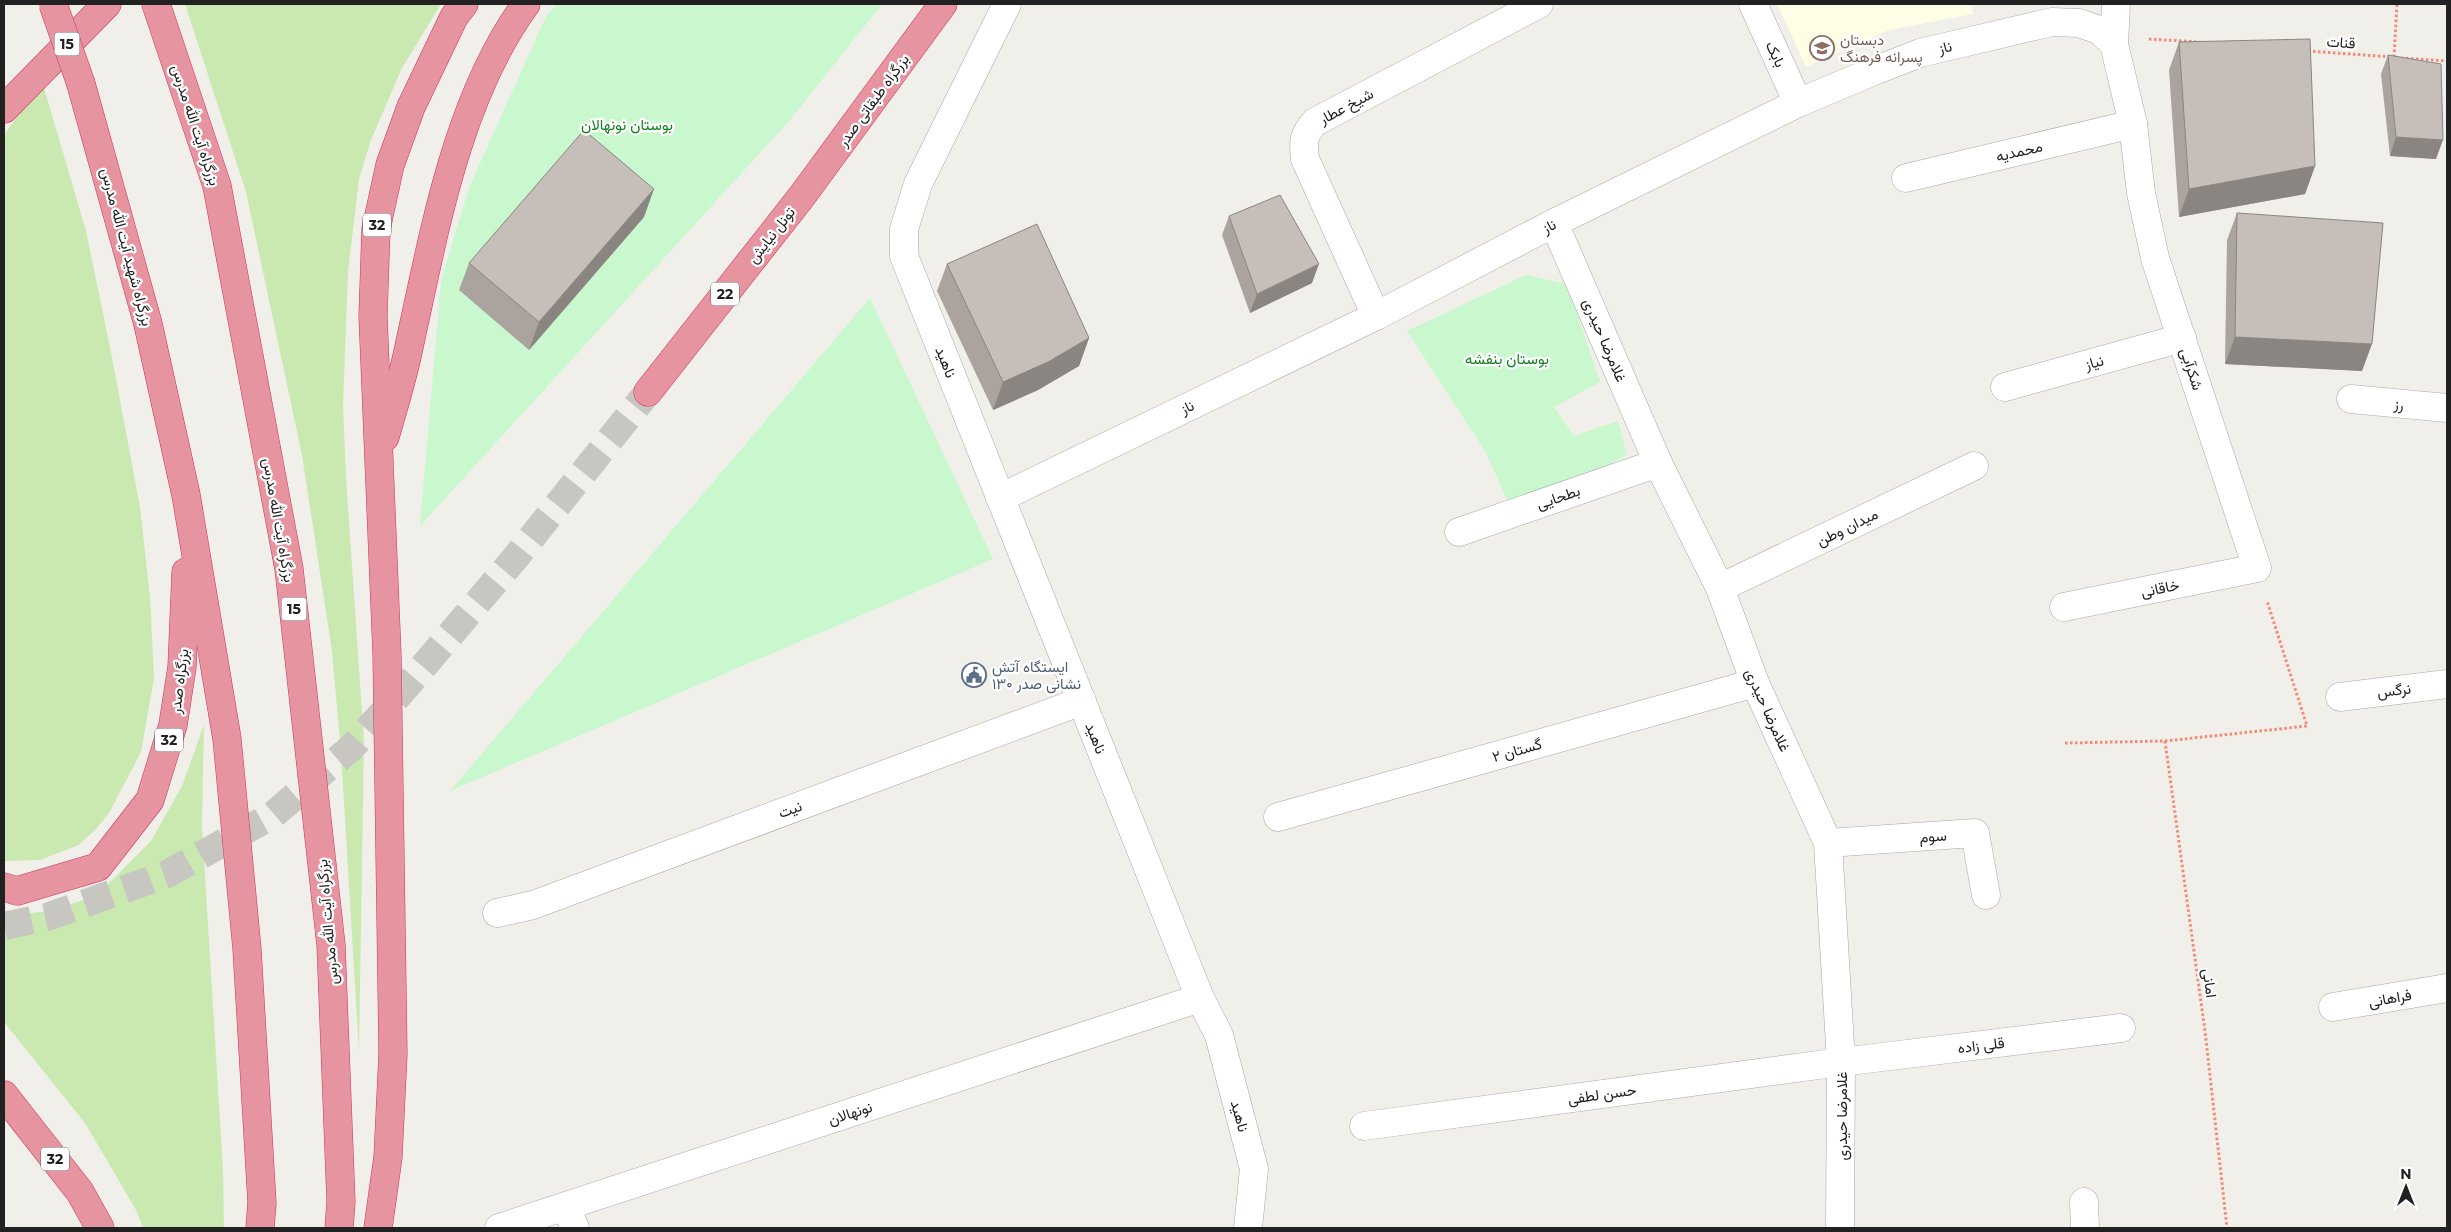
<svg xmlns="http://www.w3.org/2000/svg" width="2451" height="1232" viewBox="0 0 2451 1232" font-family="Montserrat,Vazirmatn,sans-serif">
<style>
.education{fill:#fdfee5}
.grass{fill:#cae9b1}
.park{fill:#c9f8cf}
.lines{fill:none;stroke-linecap:round;stroke-linejoin:round}
.highway-tunnel{stroke:#c7c6c1;stroke-width:28;stroke-dasharray:28 14;stroke-linecap:butt}
.minor-casing{stroke:#a8a8a8;stroke-width:29}
.highway-casing{stroke:#d53061;stroke-width:29}
.path{stroke:#f58976;stroke-width:3;stroke-dasharray:2.5 2.5;stroke-linecap:butt}
.minor{stroke:#fff;stroke-width:28}
.highway{stroke:#e594a0;stroke-width:28}
.highway-bridge-casing{stroke:#d53061;stroke-width:29;stroke-linecap:butt}
.highway-bridge{stroke:#e594a0;stroke-width:28}
.wall{fill:#aaa39e}
.shaded-wall{fill:#8b8581}
.building{fill:#c6beb8;stroke:#8b8581}
.labels{text-anchor:middle;dominant-baseline:central;stroke-width:4.5;stroke-linejoin:round;paint-order:stroke}
.shield{fill:#fff;stroke:#646464;stroke-width:1}
.shield-label{font-size:14px;font-weight:bold;fill:#212121}
.education-label{font-size:15px;fill:#785e54;stroke:#fff;text-anchor:start}
.street-label{font-size:15px;fill:#212121;stroke:#fff}
.park-label{font-size:15px;fill:#107f1e;stroke:#fff}
.service-label{font-size:15px;fill:#4e5e75;stroke:#fff;text-anchor:start}
</style>
<rect width="100%" height="100%" fill="#f1efe9"/>
<polygon class="education" points="1777,4 1972,4 1973,14 1889,30 1806,67"/>
<g class="grass">
<polygon points="185,4 441,4 402,68 371,140 359,179 348,272 343,406 346,478 364,741 359,1052 341,753 332,651 302,455 246,192"/>
<polygon points="42,81 86,231 110,347 140,507 150,597 154,678 141,752 109,813 96,829 79,845 40,860 4,861 4,135"/>
<polygon points="204,725 202,826 223,1170 224,1228 143,1228 136,1210 85,1123 4,1022 4,916 49,911 96,896 151,841 182,786"/>
</g>
<g class="park">
<polygon points="557,4 882,4 790,120 420,526 441,281 469,188 546,16"/>
<polygon points="1526,275 1567,284 1600,382 1554,407 1574,436 1618,421 1627,455 1581,480 1509,504 1485,451 1407,331"/>
<polygon points="870,298 993,559 450,791"/>
</g>
<g class="lines">
<polyline class="highway-tunnel" points="4,926 47,917 167,874 273,815 352,747 406,687 516,557 648,392"/>
<defs>
<g id="minor">
<polyline points="1007,4 918,184 904,229 904,256 1200,998 1219,1035 1254,1169 1248,1228"/>
<polyline points="1753,4 1798,103"/>
<polyline points="1906,178 2133,124"/>
<polyline points="1554,223 1658,463 1720,588 1755,683 1828,843 1841,1062 1840,1228"/>
<path d="M1376,316L1305,159C1303,142 1303,135 1315,122L1539,4"/>
<polyline points="2005,387 2182,338"/>
<polyline points="2351,399 2447,408"/>
<polyline points="1000,498 1376,316 1554,223 1798,103 1874,71 1920,53 2052,22 2079,23 2099,30 2114,44"/>
<polyline points="1459,532 1658,463"/>
<polyline points="1720,588 1974,466"/>
<polyline points="2064,607 2257,568 2155,258 2141,193 2133,124 2114,44 2116,4"/>
<polyline points="2340,697 2447,684"/>
<polyline points="1278,817 1755,683"/>
<polyline points="1828,843 1975,833 1986,895"/>
<polyline points="497,913 533,905 1082,701"/>
<polyline points="2333,1007 2447,988"/>
<polyline points="1364,1126 1841,1062 2121,1028"/>
<polyline points="2084,1202 2085,1228"/>
<polyline points="566,1207 575,1228"/>
<polyline points="499,1228 1200,998"/>
</g>
<g id="highway">
<polyline points="156,4 217,186 289,569 331,945 341,1202 339,1228"/>
<polyline points="81,84 148,324 186,495 227,739 247,949 262,1203 260,1228"/>
<polyline points="4,109 107,4"/>
<polyline points="648,392 802,196 943,4"/>
<path d="M385,437C394,405 404,374 410,342C435,229 457,99 526,4"/>
<polyline points="4,887 17,891 98,867 150,800 173,725 182,667 186,572"/>
<polyline points="4,1095 80,1192 100,1228"/>
<polyline points="378,1228 388,1157 393,1054 387,655 373,316 376,229 390,165 411,107 454,17 464,4"/>
</g>
</defs>
<use href="#minor" class="minor-casing"/>
<use href="#highway" class="highway-casing"/>
<g class="path">
<polyline points="2149,39 2200,42"/>
<polyline points="2308,51 2392,57"/>
<polyline points="2394,57 2397,4"/>
<polyline points="2401,58 2447,61"/>
<polyline points="2165,741 2205,1031 2227,1228"/>
<polyline points="2065,743 2165,741 2307,726 2267,601"/>
</g>
<use href="#minor" class="minor"/>
<use href="#highway" class="highway"/>
<defs>
<polyline id="highway-bridge" points="53,4 81,84"/>
</defs>
<use href="#highway-bridge" class="highway-bridge-casing"/>
<use href="#highway-bridge" class="highway-bridge"/>
</g>
<g class="wall">
<polygon points="2179,42 2315,166 2305,194 2179,217 2169,70"/>
<polygon points="2388,55 2436,159 2390,156 2381,74"/>
<polygon points="2237,213 2362,371 2225,364 2227,240"/>
<polygon points="1229,216 1312,283 1250,313 1222,235"/>
<polygon points="644,217 529,350 459,290 469,263"/>
<polygon points="947,264 1089,338 1079,366 1038,390 993,410 937,291"/>
</g>
<g class="shaded-wall">
<polygon points="2396,137 2443,140 2436,159 2390,156"/>
<polygon points="2315,166 2305,194 2179,217 2189,189"/>
<polygon points="654,189 644,217 529,350 539,322"/>
<polygon points="1319,264 1312,283 1250,313 1257,294"/>
<polygon points="2235,337 2372,344 2362,371 2225,364"/>
<polygon points="1089,338 1079,366 1038,390 993,410 1003,382"/>
</g>
<g class="building">
<polygon points="2310,39 2315,166 2189,189 2179,42"/>
<polygon points="2388,55 2441,64 2443,140 2396,137"/>
<polygon points="584,130 654,189 539,322 469,263"/>
<polygon points="1280,195 1319,264 1257,294 1229,216"/>
<polygon points="2237,213 2383,223 2372,344 2235,337"/>
<polygon points="1037,224 1089,338 1048,362 1003,382 947,264"/>
</g>
<defs>
<symbol id="school-ring" viewBox="-11 -11 22 22"><circle r="9.5" fill="#fff" stroke="#8d6e63" stroke-width="1.5"/><path d="M0-5L7-2L0 1L-7-2ZM-4 1L0 2.5L4 1V4Q0 6-4 4Z" fill="#8d6e63"/></symbol>
<symbol id="civic-ring" viewBox="-11 -11 22 22"><circle r="9.5" fill="#fff" stroke="#5c6f8a" stroke-width="1.5"/><path d="M-.6-6.5H3V-4.5H.6V-3L4-1V1h2V6H-6V1h2V-1L-.6-3ZM-1.2 2.5V6h2.4V2.5Z" fill="#5c6f8a"/></symbol>
</defs>
<g fill-rule="evenodd">
<use href="#school-ring" x="1808" y="34" width="28" height="28"/>
<use href="#civic-ring" x="960" y="661" width="28" height="28"/>
</g>
<g class="labels">
<g class="shield">
<rect x="54.5" y="32.5" width="25" height="23" rx="4"/>
<rect x="363" y="213.5" width="28" height="23" rx="4"/>
<rect x="711" y="282.5" width="28" height="23" rx="4"/>
<rect x="281.5" y="597.5" width="25" height="23" rx="4"/>
<rect x="155" y="728.5" width="28" height="23" rx="4"/>
<rect x="41" y="1147.5" width="28" height="23" rx="4"/>
</g>
<g class="shield-label">
<text x="67" y="44">15</text>
<text x="377" y="225">32</text>
<text x="725" y="294">22</text>
<text x="294" y="609">15</text>
<text x="169" y="740">32</text>
<text x="55" y="1159">32</text>
</g>
<g class="education-label">
<text x="1840" y="39">دبستان<tspan x="1840" dy="17">پسرانه فرهنگ</tspan></text>
</g>
<g class="street-label">
<text transform="translate(2341 42) rotate(4)">قنات</text>
<text transform="translate(1945 47) rotate(-14)">ناز</text>
<text transform="translate(1776 54) rotate(65)">بابک</text>
<text transform="translate(873 100) rotate(-54)">بزرگراه طبقاتی صدر</text>
<text transform="translate(1346 106) rotate(-28)">شیخ عطار</text>
<text transform="translate(196 125) rotate(72)">بزرگراه آیت الله مدرس</text>
<text transform="translate(2019 151) rotate(-13)">محمدیه</text>
<text transform="translate(1549 226) rotate(-27)">ناز</text>
<text transform="translate(771 235) rotate(-52)">تونل نیایش</text>
<text transform="translate(127 247) rotate(75)">بزرگراه شهید آیت الله مدرس</text>
<text transform="translate(1605 340) rotate(67)">غلامرضا حیدری</text>
<text transform="translate(946 362) rotate(68)">ناهید</text>
<text transform="translate(2094 362) rotate(-16)">نیاز</text>
<text transform="translate(2192 369) rotate(72)">شکرآبی</text>
<text transform="translate(2399 404) rotate(6)">رز</text>
<text transform="translate(1187 407) rotate(-26)">ناز</text>
<text transform="translate(1558 497) rotate(-19)">بطحایی</text>
<text transform="translate(279 520) rotate(80)">بزرگراه آیت الله مدرس</text>
<text transform="translate(1847 527) rotate(-26)">میدان وطن</text>
<text transform="translate(2160 588) rotate(-11)">خاقانی</text>
<text transform="translate(179 681) rotate(-83)">بزرگراه صدر</text>
<text transform="translate(2394 690) rotate(-7)">نرگس</text>
<text transform="translate(1768 710) rotate(66)">غلامرضا حیدری</text>
<text transform="translate(1096 738) rotate(68)">ناهید</text>
<text transform="translate(1517 750) rotate(-16)">گستان ۲</text>
<text transform="translate(790 809) rotate(-20)">نیت</text>
<text transform="translate(1933 836) rotate(-4)">سوم</text>
<text transform="translate(327 922) rotate(-95)">بزرگراه آیت الله مدرس</text>
<text transform="translate(2210 983) rotate(82)">امانی</text>
<text transform="translate(2390 998) rotate(-10)">فراهانی</text>
<text transform="translate(1981 1045) rotate(-7)">قلی زاده</text>
<text transform="translate(1602 1094) rotate(-8)">حسن لطفی</text>
<text transform="translate(850 1113) rotate(-18)">نونهالان</text>
<text transform="translate(1240 1116) rotate(75)">ناهید</text>
<text transform="translate(1841 1116) rotate(-90)">غلامرضا حیدری</text>
</g>
<g class="park-label">
<text x="627" y="124">بوستان نونهالان</text>
<text x="1507" y="358">بوستان بنفشه</text>
</g>
<g class="service-label">
<text x="992" y="666">ایستگاه آتش<tspan x="992" dy="17">نشانی صدر ۱۳۰</tspan></text>
</g>
</g>
<rect width="2451" height="1232" fill="none" stroke="#212121" stroke-width="10"/>
<g transform="translate(2406 1187)" stroke="#ffffff" stroke-width="4" paint-order="stroke">
<path d="M0-4L9 19L0 12L-9 19Z" fill="#212121"/>
<text y="-8" font-size="14" font-weight="bold" text-anchor="middle" fill="#212121">N</text>
</g>
</svg>
